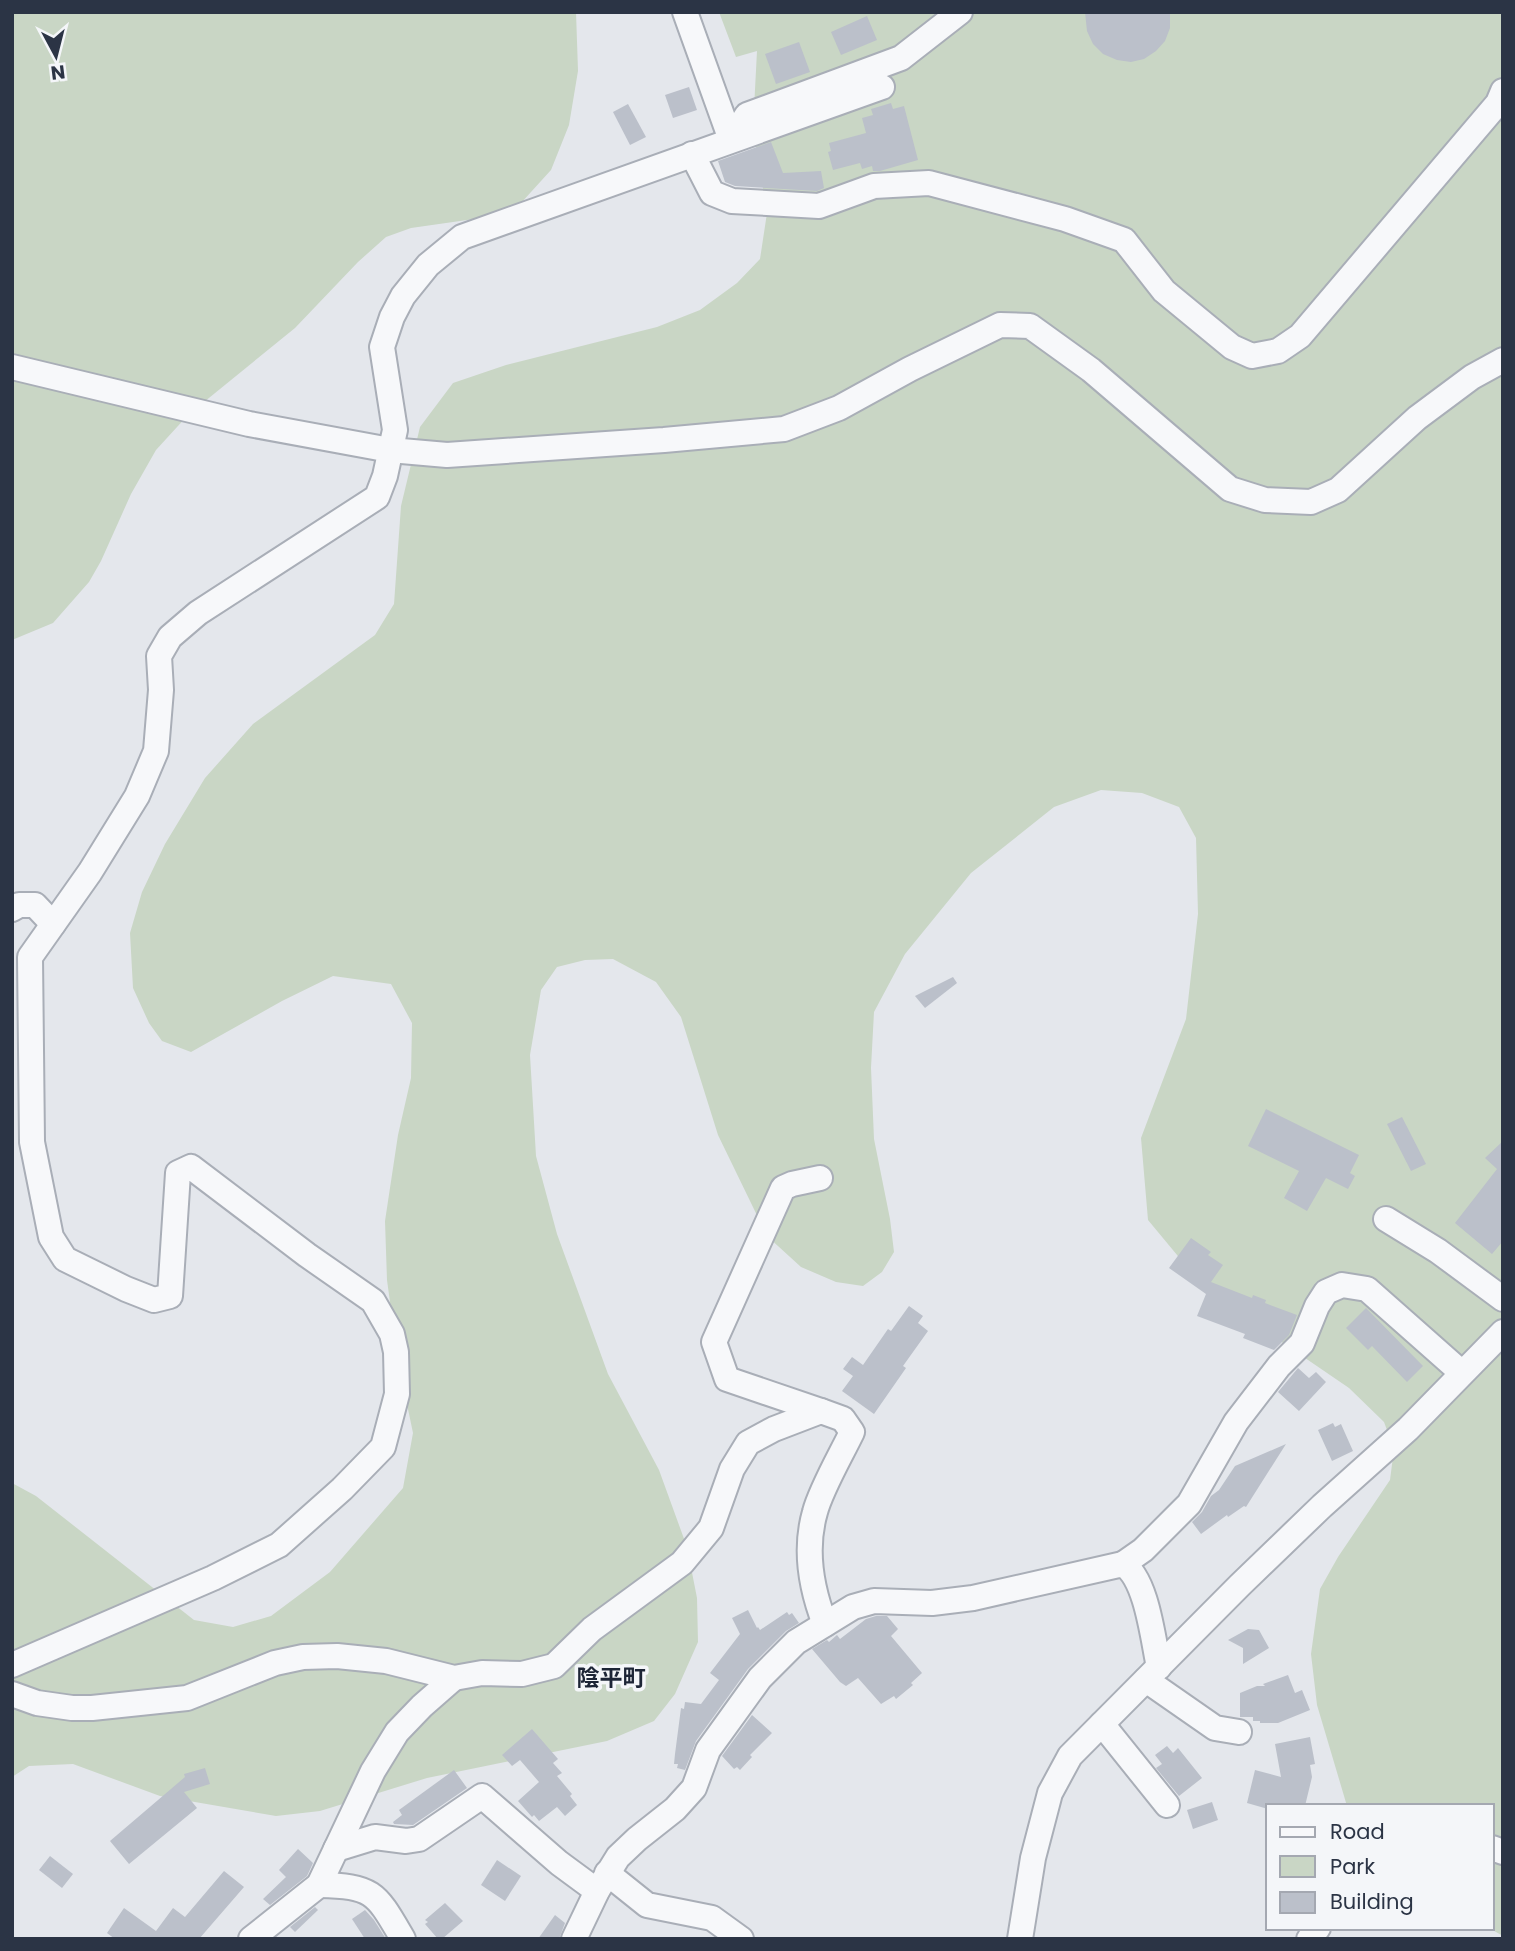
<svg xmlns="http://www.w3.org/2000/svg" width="1515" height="1951" viewBox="0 0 1515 1951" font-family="Poppins,'Noto Sans JP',sans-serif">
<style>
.green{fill:#c9d6c5}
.building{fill:#bbc0ca}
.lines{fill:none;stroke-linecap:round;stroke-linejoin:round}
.minor-casing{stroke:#a9aeb7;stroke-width:28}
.minor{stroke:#f7f8fa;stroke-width:24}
.labels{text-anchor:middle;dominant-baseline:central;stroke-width:7;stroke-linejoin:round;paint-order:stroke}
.quarter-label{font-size:23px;font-weight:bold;fill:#1d2536;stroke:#f4f6f9}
</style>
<rect width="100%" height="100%" fill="#e4e7ec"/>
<g class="green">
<polygon points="12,12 576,12 578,71 569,125 551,170 521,203 502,215 411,228 386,237 358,262 295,328 188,415 156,450 131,494 101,561 89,582 53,623 12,640"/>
<polygon points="719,12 1503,12 1503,1936 1489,1928 1492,1928 1492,1806 1347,1806 1317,1705 1311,1654 1320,1589 1338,1557 1390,1480 1394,1449 1384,1422 1349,1388 1254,1323 1187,1267 1148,1220 1141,1138 1186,1019 1198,914 1196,838 1179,807 1142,793 1101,790 1054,807 971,873 905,954 874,1012 871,1068 874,1139 890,1219 894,1252 882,1272 863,1286 836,1282 801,1267 767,1236 718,1135 681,1017 656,982 613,959 585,960 557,967 541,990 530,1055 536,1156 557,1234 608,1374 659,1470 687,1547 697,1598 698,1642 675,1694 654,1721 607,1741 427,1778 320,1811 276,1816 160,1796 73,1764 29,1766 12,1777 12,1483 36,1496 194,1620 233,1627 271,1616 330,1572 403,1488 413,1433 398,1361 387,1280 385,1221 398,1135 411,1078 412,1023 391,984 333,976 282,1001 191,1052 162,1041 149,1023 133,988 130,933 142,892 165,844 205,778 253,724 375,635 394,604 401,506 420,427 453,383 506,365 657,327 700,310 737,283 760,259 767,213 753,128 757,51 736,57"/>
</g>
<g class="building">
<polygon points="1085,12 1170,12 1170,28 1165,41 1156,51 1144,59 1131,62 1117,60 1103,54 1093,44 1087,31"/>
<polygon points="867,16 877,40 841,55 831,32"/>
<polygon points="799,42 810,72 776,84 765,54"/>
<polygon points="689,87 697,110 673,118 665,95"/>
<polygon points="891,103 893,109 904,106 918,160 880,171 873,171 872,166 862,169 860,163 833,170 828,152 831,151 829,143 866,133 862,118 873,115 871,109"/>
<polygon points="628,104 646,137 630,145 613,112"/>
<polygon points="771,142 783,173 821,171 824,188 817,191 735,186 725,182 718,161"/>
<polygon points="953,977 957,983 925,1008 915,996"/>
<polygon points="1266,1109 1359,1155 1350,1173 1355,1176 1348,1189 1326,1178 1307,1211 1284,1198 1299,1171 1248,1146"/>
<polygon points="1402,1117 1426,1164 1411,1171 1387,1124"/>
<polygon points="1503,1141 1503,1241 1492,1254 1455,1223 1497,1169 1485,1158"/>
<polygon points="1191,1238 1211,1252 1208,1255 1223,1265 1211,1282 1252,1298 1253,1295 1266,1300 1265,1303 1297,1315 1289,1335 1274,1350 1243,1338 1245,1334 1197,1316 1206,1294 1169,1268"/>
<polygon points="909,1306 923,1316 918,1323 928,1331 903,1366 906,1368 874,1414 842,1391 853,1376 843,1369 852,1357 863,1365 888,1329 891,1331"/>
<polygon points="1366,1308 1423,1366 1407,1382 1372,1346 1368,1350 1346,1328"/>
<polygon points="1298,1368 1309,1378 1316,1372 1326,1382 1299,1411 1278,1392"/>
<polygon points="1333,1423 1335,1427 1341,1424 1353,1451 1332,1461 1318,1430"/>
<polygon points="1286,1444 1246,1507 1244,1506 1228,1517 1227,1515 1201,1534 1192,1522 1202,1512 1211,1496 1219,1490 1235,1466"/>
<polygon points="748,1610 757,1628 758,1627 760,1630 787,1612 789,1615 792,1613 799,1623 786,1631 748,1669 696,1741 685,1770 677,1768 678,1764 674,1764 675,1754 681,1708 684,1709 685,1702 701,1704 719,1680 710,1673 740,1634 732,1618"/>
<polygon points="876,1616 887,1616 898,1629 891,1636 922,1673 911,1683 913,1685 896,1699 894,1696 881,1704 858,1678 846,1686 840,1682 812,1649 827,1640 829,1642 837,1635 840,1639 866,1619"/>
<polygon points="1248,1629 1259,1630 1269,1648 1243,1664 1243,1648 1228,1640"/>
<polygon points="1288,1675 1295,1693 1302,1690 1310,1710 1278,1723 1260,1723 1260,1721 1253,1721 1253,1717 1240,1717 1240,1693 1257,1686 1265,1686 1263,1684"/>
<polygon points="752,1715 772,1733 750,1755 752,1757 740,1770 737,1767 734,1769 722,1756"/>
<polygon points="532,1729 558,1759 553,1763 562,1773 557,1776 572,1794 570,1796 577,1805 565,1816 557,1807 539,1821 534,1815 532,1817 518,1801 539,1782 520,1760 512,1766 502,1755"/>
<polygon points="1310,1737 1315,1764 1310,1765 1312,1777 1305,1806 1268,1806 1268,1809 1247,1803 1255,1770 1281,1777 1275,1744"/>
<polygon points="1167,1746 1173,1753 1178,1748 1202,1778 1179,1796 1156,1768 1162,1764 1155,1755"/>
<polygon points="205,1768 210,1784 184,1792 197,1808 129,1864 110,1841 185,1777 184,1774"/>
<polygon points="454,1770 467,1788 413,1825 394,1824 393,1822 402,1815 399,1810"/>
<polygon points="1212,1802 1218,1820 1193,1829 1187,1810"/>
<polygon points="298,1849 313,1863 307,1876 270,1905 263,1899 286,1877 279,1870"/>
<polygon points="50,1856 73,1874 62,1888 39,1870"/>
<polygon points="497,1860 521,1876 505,1901 481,1885"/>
<polygon points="224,1871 244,1887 199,1939 115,1939 107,1933 124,1908 156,1931 173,1908 185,1917"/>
<polygon points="445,1903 463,1921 442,1939 438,1939 425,1924 428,1922 425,1920"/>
<polygon points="315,1907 318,1910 295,1932 290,1927"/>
<polygon points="365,1910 374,1920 386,1939 365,1939 352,1919"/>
<polygon points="555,1915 565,1923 559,1939 538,1939"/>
</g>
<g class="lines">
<defs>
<g id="minor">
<polyline points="685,12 731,140"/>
<polyline points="731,140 747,115 901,58 960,12"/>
<polyline points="692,154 712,193 732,201 819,206 874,186 929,183 1065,219 1124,240 1164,291 1232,347 1252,356 1278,351 1300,336 1498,103 1503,91"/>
<polyline points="12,367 249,424 390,450 447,455 664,440 784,429 839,408 910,369 1000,325 1030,326 1091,370 1230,489 1265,500 1311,502 1338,490 1417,418 1472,377 1503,360"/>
<polyline points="12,909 19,905 35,905 53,924"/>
<polyline points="820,1178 792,1184 783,1188 714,1342 727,1379 821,1411"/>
<polyline points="1386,1219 1438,1251 1503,1299"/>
<polyline points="1123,1564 1143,1550 1189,1504 1236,1422 1279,1366 1302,1343 1317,1306 1326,1292 1342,1285 1367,1289 1462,1373"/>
<polyline points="12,1665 213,1578 279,1545 342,1489 383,1447 397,1394 396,1352 392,1334 373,1301 307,1255 191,1167 178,1173 170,1296 154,1300 126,1289 65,1259 51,1237 32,1142 30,957 90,872 137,796 156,751 161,690 159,656 170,637 198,613 377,497 385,476 395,430 382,347 392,317 403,296 428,265 462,237 882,87"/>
<polyline points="1146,1680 1215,1728 1239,1732"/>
<path d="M12,1694L37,1703L72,1708H92L187,1698L275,1663L303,1657L337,1656L386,1661L454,1678L482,1673L522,1674L554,1666L592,1629L682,1563L711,1528L732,1469L748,1443L774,1429L821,1411L843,1419L852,1432C841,1455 821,1489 815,1512C804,1550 811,1588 825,1624"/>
<polyline points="1102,1724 1167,1805"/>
<polyline points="1492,1848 1503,1852"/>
<polyline points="336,1849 375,1837 406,1841 419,1839 482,1796 559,1863 597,1891"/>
<polyline points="607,1873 647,1905 712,1918 741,1939"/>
<path d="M319,1885C374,1886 376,1893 403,1939"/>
<polyline points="251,1939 319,1885 373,1771 397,1732 422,1706 454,1678"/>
<path d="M574,1939L597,1891L618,1857L637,1839L675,1809L694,1788L708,1750L760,1678L796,1642L853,1607L874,1601L932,1603L973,1598L1123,1564C1147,1579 1153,1640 1159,1667"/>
<polyline points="1020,1939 1033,1858 1050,1793 1070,1756 1240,1585 1322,1506 1408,1429 1503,1332"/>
<polyline points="1309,1939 1318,1928"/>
</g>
</defs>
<use href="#minor" class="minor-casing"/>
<use href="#minor" class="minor"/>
</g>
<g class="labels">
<g class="quarter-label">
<text x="611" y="1678">陰平町</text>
</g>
</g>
<rect width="1515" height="1951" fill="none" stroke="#2b3445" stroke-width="28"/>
<rect x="1266" y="1804" width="228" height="126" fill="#f4f6f9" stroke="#a4a8b1" stroke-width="2"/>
<rect x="1280" y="1827" width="35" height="10" fill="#f7f8fa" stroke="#a4a8b1" stroke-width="2"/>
<text x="1330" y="1839" font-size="21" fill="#2b3445">Road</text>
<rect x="1280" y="1856" width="35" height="21" fill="#c9d6c5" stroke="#a4a8b1" stroke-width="2"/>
<text x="1330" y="1874" font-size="21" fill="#2b3445">Park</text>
<rect x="1280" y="1892" width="35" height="21" fill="#bbc0ca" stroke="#a4a8b1" stroke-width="2"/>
<text x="1330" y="1909" font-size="21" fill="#2b3445">Building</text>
<g transform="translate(56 56) rotate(173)" stroke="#f4f6f9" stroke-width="5" paint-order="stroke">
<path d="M0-5L12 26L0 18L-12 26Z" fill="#2b3445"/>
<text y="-10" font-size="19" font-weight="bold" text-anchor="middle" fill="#2b3445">N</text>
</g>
</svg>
